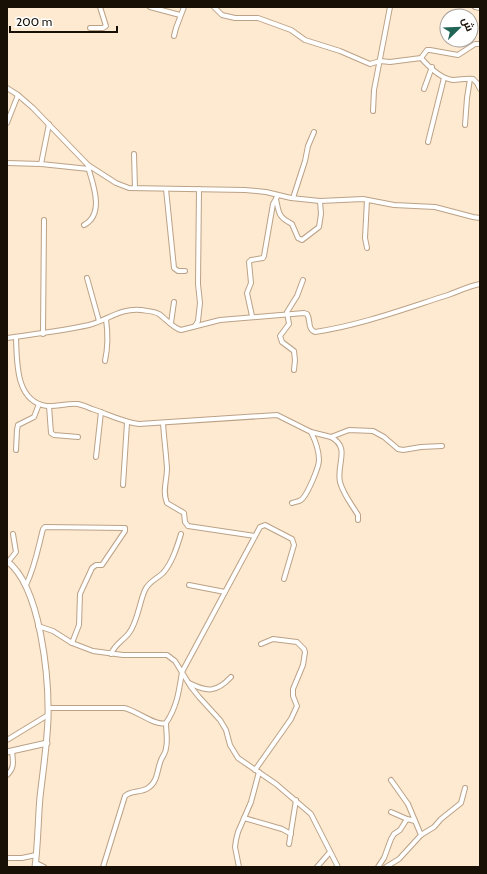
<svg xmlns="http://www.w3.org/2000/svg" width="487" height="874" viewBox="0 0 487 874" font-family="Cabin,Cairo,sans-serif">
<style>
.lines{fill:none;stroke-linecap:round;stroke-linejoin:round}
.minor-casing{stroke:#bba286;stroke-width:6}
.tertiary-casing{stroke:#bba286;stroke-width:7}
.minor{stroke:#fff;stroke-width:4}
.tertiary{stroke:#fff;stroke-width:5}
</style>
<rect width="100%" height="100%" fill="#fee9d1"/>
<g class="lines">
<defs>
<g id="minor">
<polyline points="150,7 180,15"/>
<polyline points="214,7 222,15 235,18 258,18 291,30 305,40 340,51 370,64 380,61 390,62 421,58 427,50 430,50 458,55 475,44 480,44"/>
<polyline points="475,7 480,8"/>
<polyline points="90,28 103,28 106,26 100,7"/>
<polyline points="174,36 176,28 184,7"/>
<path d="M421,58C429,67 441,79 453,80C460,80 466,78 473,79L477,83L480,89"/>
<polyline points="7,88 18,95 33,108 88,165 116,183 129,188 245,190 266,192 291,198 320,201 363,199 394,205 435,207 473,217 480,218"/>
<polyline points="424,89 432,67"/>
<polyline points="373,111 374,90 390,7"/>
<polyline points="7,123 18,95"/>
<polyline points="465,125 467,98 470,79"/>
<polyline points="428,142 444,78"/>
<polyline points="134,154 135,188"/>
<polyline points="7,163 41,164 89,169"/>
<polyline points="41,164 49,124"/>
<polyline points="166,189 174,268 178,271 185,271"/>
<polyline points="293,198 305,161 308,146 314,132"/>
<path d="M276,199C279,213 278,217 292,224L298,238L302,240L319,227L321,214L320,201"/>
<polyline points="367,200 365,238 367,248"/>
<path d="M84,225C105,214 93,184 88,167"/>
<polyline points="87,278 99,321"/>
<polyline points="252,316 247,293 251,283 249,262 251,260 263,258 264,256 273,204 278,195"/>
<polyline points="171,323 174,302"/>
<polyline points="195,326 198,321 200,303 198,284 199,189"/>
<polyline points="43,334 44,220"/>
<path d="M16,337C17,361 15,402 47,406C57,407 67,403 78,404C82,405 88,407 92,409C108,414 122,422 139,424L277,415L311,432L331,437L349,430L373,431L384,437L398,449L403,450L421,447L442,446"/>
<path d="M7,338C34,334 62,331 89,325C108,320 120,308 141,310C147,311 154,311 159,314C166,319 173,328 181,330L220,320L304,313L307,314C311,320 307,329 315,332C361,325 404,309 448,295C459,291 469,286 480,284"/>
<path d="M105,361C108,347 108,333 106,319"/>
<polyline points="294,370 295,360 294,351 282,342 280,336 289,324 287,312 297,296 303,280"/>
<polyline points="49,406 51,433 54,435 78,437"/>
<path d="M163,423C164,438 166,453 167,468C167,480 162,492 167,503L184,513L185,522L188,526L255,536"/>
<path d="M331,437C351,448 336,464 340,482C343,494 352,505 358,515V520"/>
<polyline points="16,450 17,430 18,425 34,417 39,404"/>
<polyline points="96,457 101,412"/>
<polyline points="123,485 127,423"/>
<path d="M292,503C294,502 298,502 301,500C307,496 319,467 319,460C319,450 315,440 311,432"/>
<polyline points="8,562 16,552 13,534"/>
<path d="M26,585C35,567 38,548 43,529L45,527L125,528V531L102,565H96L92,568L80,594L79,625L72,643"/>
<polyline points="189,585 225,592"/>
<polyline points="38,626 53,631 72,643 93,651 123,655 167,655 175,661 191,687 199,697 220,720 226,730 230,745 238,758 276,784 311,814 338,867"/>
<path d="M111,654C115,644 123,641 129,633C138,621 139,603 145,590C149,581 157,579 163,573C172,563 177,547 181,534"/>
<path d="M189,683C207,692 216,693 231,677"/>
<path d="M48,708H124C136,710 156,727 166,723C177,707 179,691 182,672L260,527L265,525L292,539L294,545L284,579"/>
<polyline points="7,740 48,715"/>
<polyline points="255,770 291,719 297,706 293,696 293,689 303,665 305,652 304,649 297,642 273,639 261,644"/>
<path d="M7,775C15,768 13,761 12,751"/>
<polyline points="391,812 407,819 415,821"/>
<polyline points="244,818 282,829 291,834"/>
<polyline points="421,835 434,827 441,819 461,803 465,788"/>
<polyline points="289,844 296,800"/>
<polyline points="7,858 22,858 36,855"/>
<polyline points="36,863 44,867"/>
<path d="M103,867L125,796C131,790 141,793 148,788C158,782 157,769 161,760C163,755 166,753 166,748C168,740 166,731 166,723"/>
<polyline points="239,867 235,847 236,840 238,832 251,802 259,772"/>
<polyline points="317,867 330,852"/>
<polyline points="378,867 384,858 391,839 394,834 400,830 407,819"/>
<polyline points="386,867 399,859 421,835 408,804 391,780"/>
</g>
<g id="tertiary">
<path d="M7,561C41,587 49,678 48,719C47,745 43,771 40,797C38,820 38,844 35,867"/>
<polyline points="7,752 47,743"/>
</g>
</defs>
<use href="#minor" class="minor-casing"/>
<use href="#tertiary" class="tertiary-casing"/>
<use href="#minor" class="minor"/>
<use href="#tertiary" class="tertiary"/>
</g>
<rect width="487" height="874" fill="none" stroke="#180f05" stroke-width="16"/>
<g transform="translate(459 28) rotate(67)"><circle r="19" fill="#ffffff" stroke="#a39f9b"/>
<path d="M0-3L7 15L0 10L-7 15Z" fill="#206456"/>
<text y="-6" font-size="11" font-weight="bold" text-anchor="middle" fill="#180f05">ش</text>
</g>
<path d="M10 26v6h107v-6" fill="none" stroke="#180f05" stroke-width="2"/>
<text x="16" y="26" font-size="12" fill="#180f05" stroke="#ffffff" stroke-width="3" paint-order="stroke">200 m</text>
</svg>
